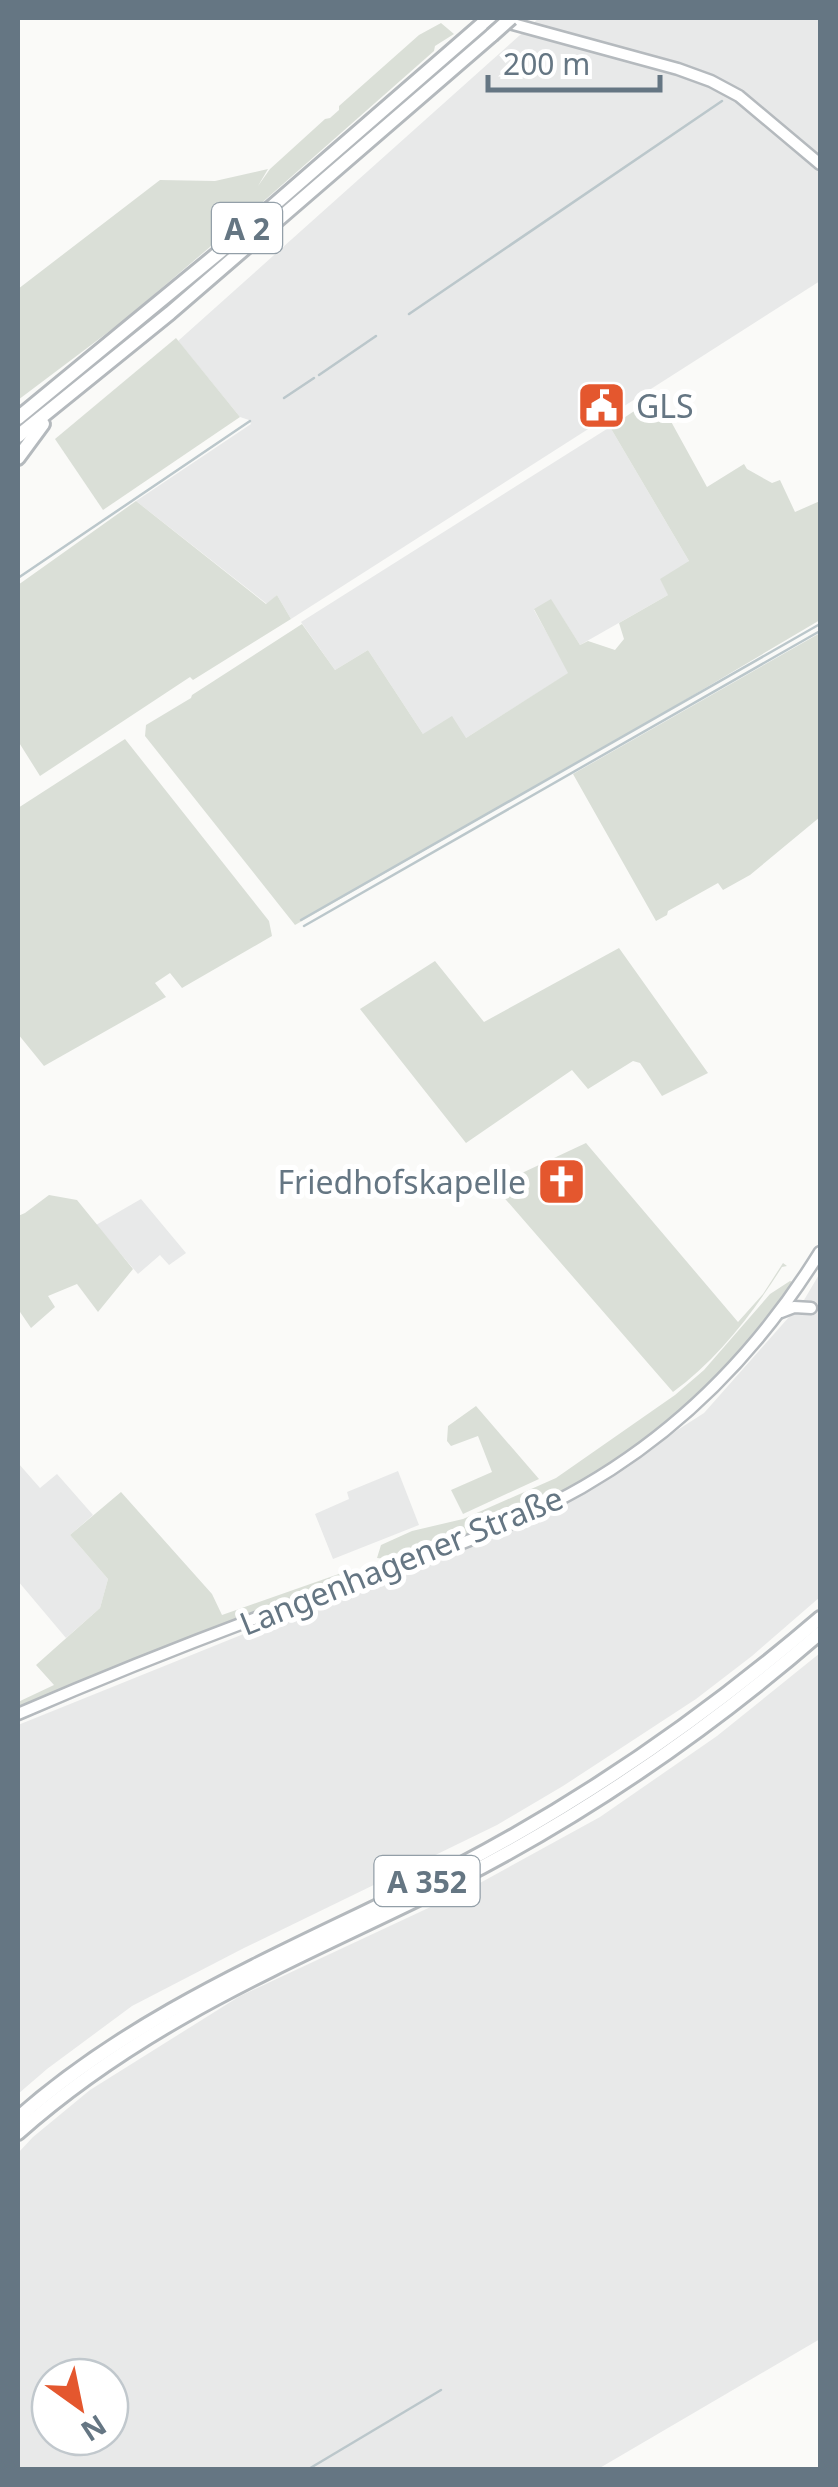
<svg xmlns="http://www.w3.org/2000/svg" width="838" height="2487" viewBox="0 0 838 2487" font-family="'Noto Sans',sans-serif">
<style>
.built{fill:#e8e9e9;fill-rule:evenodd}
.green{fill:#dadfd7}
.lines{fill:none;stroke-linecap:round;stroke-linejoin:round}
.stream{stroke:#bbc7cb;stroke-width:2.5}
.major-casing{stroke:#b5babe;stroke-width:15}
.highway-casing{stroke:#b4b9bd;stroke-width:18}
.major{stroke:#fff;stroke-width:10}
.highway{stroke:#fff;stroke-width:12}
.highway-bridge-casing{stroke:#b4b9bd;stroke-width:18;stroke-linecap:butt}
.highway-bridge{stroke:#fff;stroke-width:12}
.labels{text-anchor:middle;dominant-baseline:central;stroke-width:10;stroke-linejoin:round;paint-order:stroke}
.shield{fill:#fff;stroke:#939fa8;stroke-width:2.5}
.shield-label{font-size:30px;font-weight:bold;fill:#657683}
.poi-label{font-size:32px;fill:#657683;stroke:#fff;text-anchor:start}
.street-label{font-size:32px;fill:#657683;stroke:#fff}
</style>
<rect width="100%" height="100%" fill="#fafaf8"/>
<g class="built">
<polygon points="539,18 820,18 820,281 291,619 277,595 267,604 136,501 251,424 249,420 240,417 178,341"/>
<polygon points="610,427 689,561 668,595 580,645 551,600 534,610 569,673 466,738 423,734 368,650 335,670 301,622"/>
<polygon points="141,1199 186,1253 169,1265 160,1255 138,1274 96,1225"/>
<polygon points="820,1273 820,1597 752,1656 696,1699 563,1786 497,1825 244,1948 132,2006 47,2069 18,2094 18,1725 556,1508 704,1413 804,1300"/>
<polygon points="18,1463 40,1488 57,1474 93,1515 70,1535 108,1579 100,1608 66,1638 18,1581"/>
<polygon points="398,1471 419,1525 333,1559 315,1514 349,1499 347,1492"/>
<path d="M820,1653V2339L598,2469H18V2153L33,2137L90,2090L240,1996L469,1889L600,1817L717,1736ZM110,2377V2437H50V2377Z"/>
</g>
<g class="green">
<polygon points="441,23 454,34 435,46 434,51 257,207 123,321 18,400 18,289 160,180 215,181 268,169 258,186 270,169 325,119 330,118 339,110 339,106 419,35"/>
<polygon points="176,338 240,417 103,510 55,439"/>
<polygon points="657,396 707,487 744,464 747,469 772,483 780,480 795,512 820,501 820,620 631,732 295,925 145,736 146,725 191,698 192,695 302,624 335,670 368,650 423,734 452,716 466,738 568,673 534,609 551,599 580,645 588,641 615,650 624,639 619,623 668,595 660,579 689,561 610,427"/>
<polygon points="136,501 266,604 277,595 291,619 193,680 190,677 40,776 18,741 18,585"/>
<polygon points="820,633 820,817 750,875 723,890 718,883 668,911 667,915 656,921 573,774"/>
<polygon points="125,739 269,921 272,936 182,988 170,973 155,983 166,997 44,1066 18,1034 18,808"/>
<polygon points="619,948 708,1073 662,1096 640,1063 633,1061 588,1089 572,1070 466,1143 360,1009 435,961 484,1022"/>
<path d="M586,1143L738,1322L763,1294L783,1263L787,1266L782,1267C753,1313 717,1360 673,1392L494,1186Z"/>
<polygon points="49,1195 77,1200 133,1269 98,1312 77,1284 48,1296 55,1307 31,1328 18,1309 18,1216 25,1213"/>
<polygon points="790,1281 793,1282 793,1285 739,1359 638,1448 552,1500 447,1544 386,1559 377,1558 381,1545 412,1531 463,1519 556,1478 675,1395 704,1370 770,1294"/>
<polygon points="476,1406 539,1479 463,1514 451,1490 492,1472 478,1436 451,1446 447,1441 448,1426"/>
<polygon points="121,1492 212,1594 222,1615 353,1569 351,1574 344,1578 18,1708 18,1702 54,1685 36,1665 100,1608 108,1579 70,1535"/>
</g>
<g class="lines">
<g class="stream">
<polyline points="409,314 722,101"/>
<polyline points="319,375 376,336"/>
<polyline points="284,398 314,378"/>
<polyline points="18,578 250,421"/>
<polyline points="301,920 820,624"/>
<polyline points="304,926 820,631"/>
<polyline points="307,2470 441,2390"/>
</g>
<defs>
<g id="major">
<polyline points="491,18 678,69 711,81 739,96 820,164"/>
<polyline points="781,1312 794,1307 811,1308"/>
<path d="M18,1714C115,1672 214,1633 313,1597C394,1567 477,1542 553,1503C667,1445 753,1360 820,1252"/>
</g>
<g id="highway">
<polyline points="18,418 222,250 489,18"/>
<polyline points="18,436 170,313 492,35"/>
<polyline points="18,458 43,424"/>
<path d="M18,2118C146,2004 307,1945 458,1866C590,1797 707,1715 820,1618"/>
<path d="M18,2133C151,2015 301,1958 457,1880C588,1813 709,1729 820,1633"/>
</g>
</defs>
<use href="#major" class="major-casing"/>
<use href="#highway" class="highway-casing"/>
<use href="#major" class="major"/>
<use href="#highway" class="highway"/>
<defs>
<polyline id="highway-bridge" points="492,35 511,18"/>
</defs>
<use href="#highway-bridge" class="highway-bridge-casing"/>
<use href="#highway-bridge" class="highway-bridge"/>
</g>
<defs>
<symbol id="civic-square" viewBox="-11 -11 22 22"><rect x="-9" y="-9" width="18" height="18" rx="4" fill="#e4572e" stroke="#fff"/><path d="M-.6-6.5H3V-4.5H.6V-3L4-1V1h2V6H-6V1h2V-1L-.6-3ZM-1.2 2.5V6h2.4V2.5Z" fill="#fff"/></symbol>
<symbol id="church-square" viewBox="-11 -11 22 22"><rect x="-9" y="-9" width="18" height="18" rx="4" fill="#e4572e" stroke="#fff"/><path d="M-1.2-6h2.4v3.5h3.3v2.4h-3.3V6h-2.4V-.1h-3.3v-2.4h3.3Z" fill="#fff"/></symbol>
</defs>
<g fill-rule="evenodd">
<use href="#civic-square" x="574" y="378" width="55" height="55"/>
<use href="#church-square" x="534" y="1154" width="55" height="55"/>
</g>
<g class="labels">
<g class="shield">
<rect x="212" y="203" width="70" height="50" rx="8"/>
<rect x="374.5" y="1856" width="105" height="50" rx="8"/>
</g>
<g class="shield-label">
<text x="247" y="228">A 2</text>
<text x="427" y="1881">A 352</text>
</g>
<g class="poi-label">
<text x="636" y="405">GLS</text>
<text x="526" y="1181" text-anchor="end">Friedhofskapelle</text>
</g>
<g class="street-label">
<text transform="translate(401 1560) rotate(-22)">Langenhagener Straße</text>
</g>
</g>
<rect width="838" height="2487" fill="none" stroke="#657683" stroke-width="40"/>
<g transform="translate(80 2407) rotate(147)"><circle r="48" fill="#ffffff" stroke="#c1c8cd" stroke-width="2.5"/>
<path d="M0-8L18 38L0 25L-18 38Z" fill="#e4572e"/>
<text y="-15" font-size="28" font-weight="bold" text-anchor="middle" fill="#657683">N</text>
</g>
<path d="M488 75v15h172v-15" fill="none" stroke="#657683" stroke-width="5"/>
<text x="503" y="75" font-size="30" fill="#657683" stroke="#ffffff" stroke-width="8" paint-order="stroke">200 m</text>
</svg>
